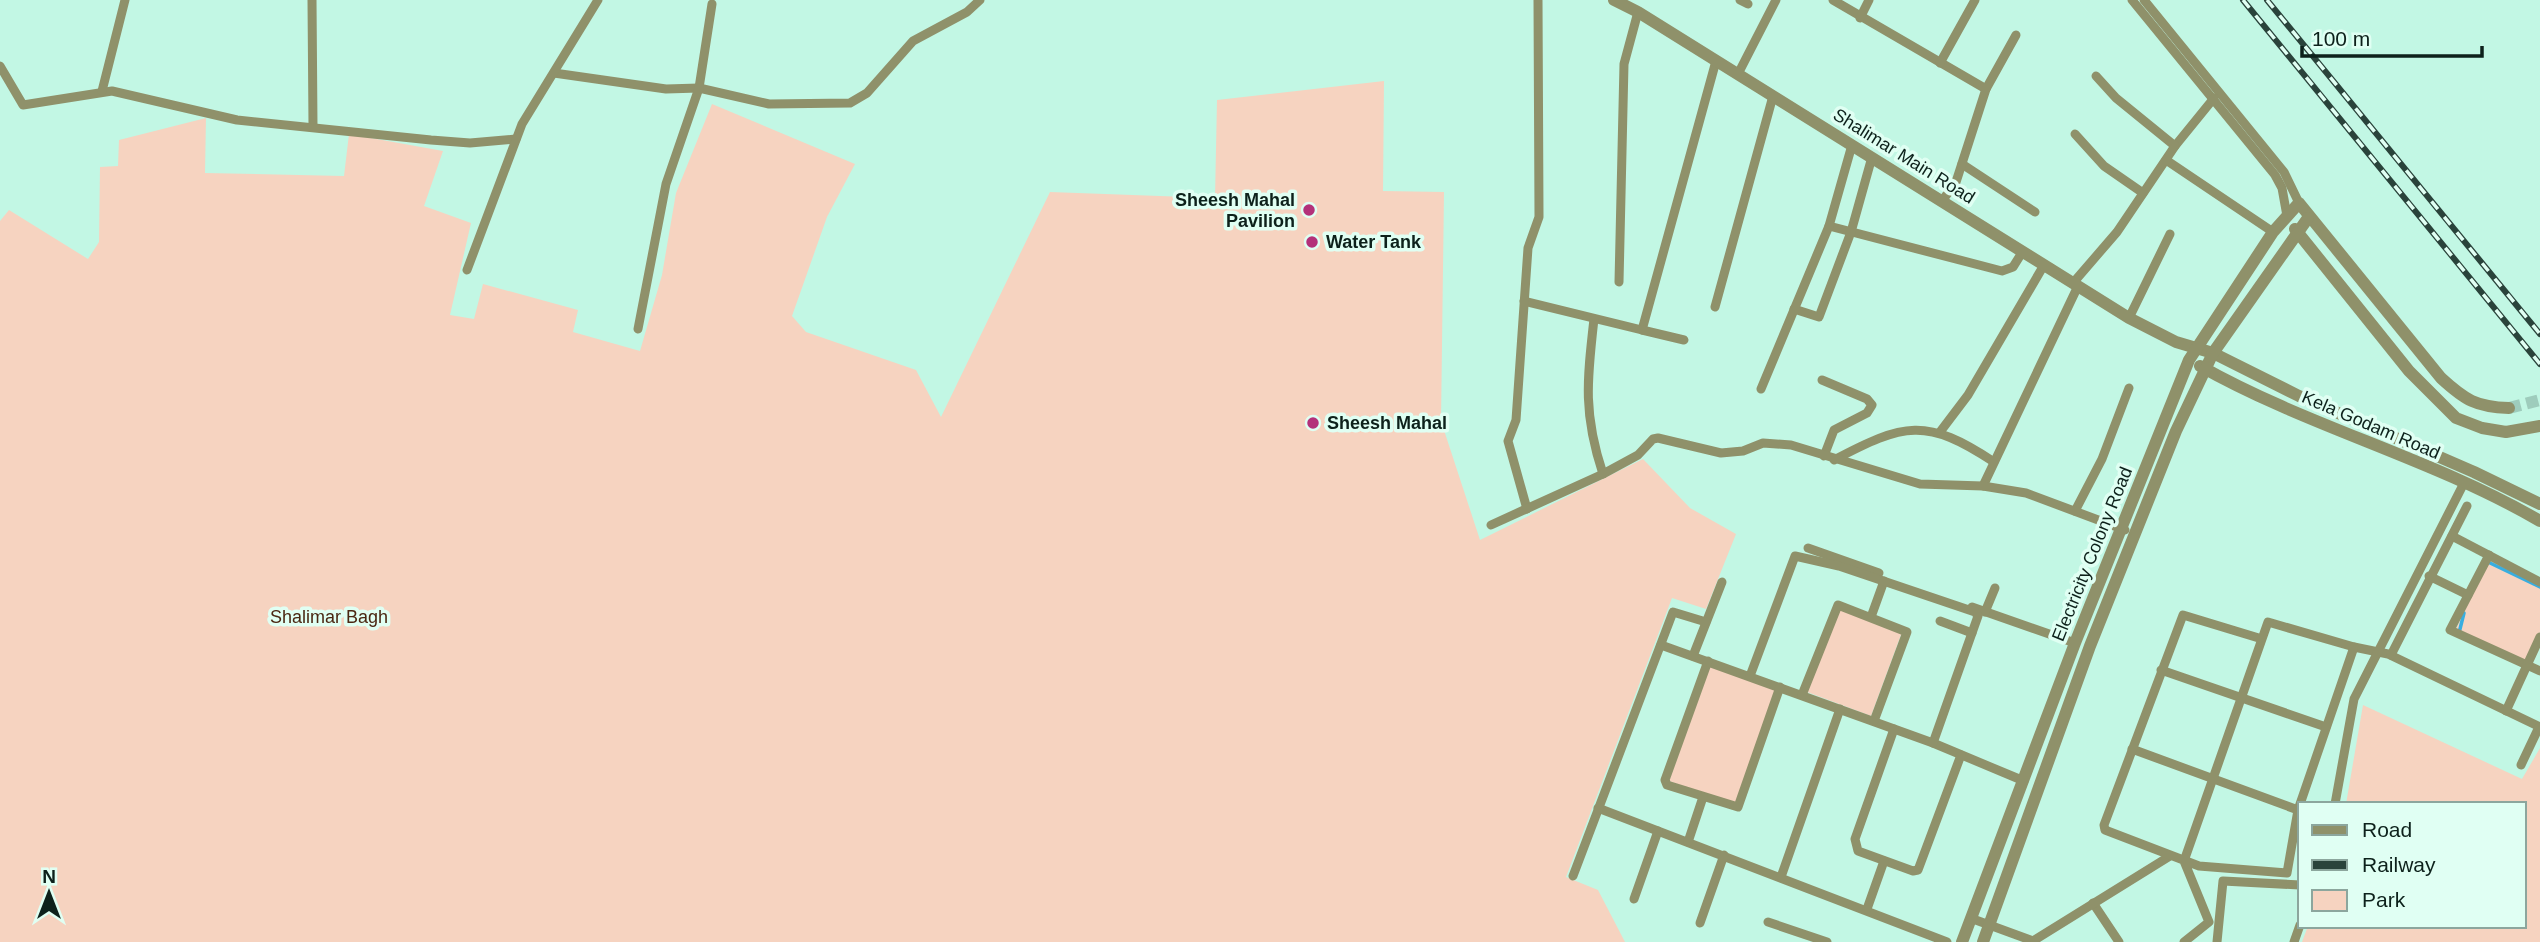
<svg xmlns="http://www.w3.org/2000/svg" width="2540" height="942" viewBox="0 0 2540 942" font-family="Helvetica,sans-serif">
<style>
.green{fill:#f6d3c0}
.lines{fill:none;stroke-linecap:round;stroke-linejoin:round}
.stream{stroke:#38aee0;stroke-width:3.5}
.tertiary-tunnel{stroke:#9eccbc;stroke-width:12;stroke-dasharray:12 6;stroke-linecap:butt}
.minor{stroke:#8f916a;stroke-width:9}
.tertiary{stroke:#8f916a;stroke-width:12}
.rail-casing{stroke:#2a433b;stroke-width:6}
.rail{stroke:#e0fff3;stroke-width:3.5;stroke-dasharray:10;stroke-linecap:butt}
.poi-dot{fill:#b3317a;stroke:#e0fff3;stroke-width:2.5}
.labels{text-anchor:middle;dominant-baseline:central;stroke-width:7;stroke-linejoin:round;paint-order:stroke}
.street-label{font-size:18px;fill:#0d211b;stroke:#e0fff3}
.poi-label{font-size:18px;font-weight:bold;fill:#0d211b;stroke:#e0fff3;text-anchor:start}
.park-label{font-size:18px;fill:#4a2712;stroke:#e0fff3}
</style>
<rect width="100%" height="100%" fill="#c2f7e4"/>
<g class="green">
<polygon points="1384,81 1383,191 1444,192 1441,421 1480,540 1643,459 1690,508 1736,534 1706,609 1672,598 1566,877 1598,890 1625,942 0,942 0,221 9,210 88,259 99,242 100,167 118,166 119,140 206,118 205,173 344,176 349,134 443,151 424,206 471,223 450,315 474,319 483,284 578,310 573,332 640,351 662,275 676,193 712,104 855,164 827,217 792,316 806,332 916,370 941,417 1050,192 1215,198 1217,100"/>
<polygon points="2488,562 2540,587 2540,632 2526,662 2456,629"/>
<polygon points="1838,609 1902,632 1871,716 1807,692"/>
<polygon points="1710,666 1776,690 1735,805 1669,781"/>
<polygon points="2363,705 2522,779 2540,748 2540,942 2302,942 2308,926 2524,926 2524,804 2346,804"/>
</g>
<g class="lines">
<g class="stream">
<polyline points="2488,562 2540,587"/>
<polyline points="2459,633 2464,613"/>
</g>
<polyline class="tertiary-tunnel" points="2509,408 2540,400"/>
<g class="minor">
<polyline points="312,0 313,126"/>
<polyline points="1740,0 1748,4"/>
<polyline points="1833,0 1986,89"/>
<polyline points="2132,0 2275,175 2282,188 2287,216"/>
<polyline points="2144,0 2284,172 2299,203"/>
<polyline points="1860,18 1869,0"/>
<polyline points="1940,63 1975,0"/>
<polyline points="0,66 23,105 112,91 237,120 431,140 470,143 516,139"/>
<polyline points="554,73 666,89 699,88 769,104 850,103 867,93 913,41 967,12 980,0"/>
<polyline points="1738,74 1776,0"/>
<polyline points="102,91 125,0"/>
<polyline points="2075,134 2104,166 2143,193"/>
<polyline points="2175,146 2214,98"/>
<polyline points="2166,160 2273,232"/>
<polyline points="1962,164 2035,212"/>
<polyline points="1942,201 1956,182 1986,89 2016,35"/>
<polyline points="1829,226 2002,271 2013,267 2023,251"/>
<polyline points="467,270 522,124 598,0"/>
<polyline points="1619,282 1624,64 1638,12"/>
<polyline points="2073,283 2117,232 2175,146 2116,98 2096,76"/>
<polyline points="1524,301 1642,330 1716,61"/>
<polyline points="1715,307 1773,96"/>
<polyline points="1794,309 1819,317 1851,232 1872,157"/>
<polyline points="2129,318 2170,234"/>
<path d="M1594,319C1587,381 1583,414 1603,474"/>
<polyline points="638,329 666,184 699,88 712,4"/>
<polyline points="1642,330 1684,340"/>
<polyline points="1822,380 1867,399 1872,405 1867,413 1834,430 1824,456"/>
<polyline points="1761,389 1829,226 1852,145"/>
<polyline points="1940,432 1968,395 2044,265"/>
<path d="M1834,460C1904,423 1926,417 1994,462"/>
<polyline points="1983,486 2078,286"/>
<polyline points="1527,509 1508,441 1516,420 1528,248 1539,217 1538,0"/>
<polyline points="2075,511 2102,459 2129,388"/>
<polyline points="1491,525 1603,474 1638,455 1653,439 1658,438 1721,453 1743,451 1763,443 1791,445 1920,484 1983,486 2026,493 2125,530"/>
<polyline points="2452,536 2540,582"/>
<polyline points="1808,548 1879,573"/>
<polyline points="2489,555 2450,630 2540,671"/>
<polyline points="2429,576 2468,595"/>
<polyline points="1972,607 2075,643"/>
<polyline points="1985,612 1995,588"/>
<polyline points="1871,617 1884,581"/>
<polyline points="1940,621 1972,633"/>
<polyline points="1661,645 1933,743 2024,781"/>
<polyline points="2354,647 2388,654 2540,727"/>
<polyline points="2391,655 2467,506"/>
<polyline points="1693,656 1722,582"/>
<polyline points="1708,661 1665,780 1667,785 1738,807 1780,687"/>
<polyline points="2161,670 2326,727"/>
<polyline points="1750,676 1795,556 1839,566 1975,612 1978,616 1933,743"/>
<polyline points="1802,695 1838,605 1907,632 1874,721"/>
<polyline points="2506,711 2540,637"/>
<polyline points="1894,729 1855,839 1858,851 1913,871 1918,870 1961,755"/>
<polyline points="2132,749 2298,810"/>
<polyline points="2521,765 2539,727"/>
<polyline points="2335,804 2354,699 2464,483"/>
<polyline points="1598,808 1947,942"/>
<polyline points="1688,842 1703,797"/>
<polyline points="1573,876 1673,612 1706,622"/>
<polyline points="1781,877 1840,709"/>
<polyline points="1634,899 1658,831"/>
<polyline points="2093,903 2119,942"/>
<polyline points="1867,909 1884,861"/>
<polyline points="1973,919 2033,941 2170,856"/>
<polyline points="1768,922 1827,942"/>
<polyline points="1700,923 1724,855"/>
<polyline points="2184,942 2209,922 2184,861 2262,639 2268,622 2354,647 2298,810 2287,873 2199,866 2105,830 2104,825 2183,615 2262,639"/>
<polyline points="2217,942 2223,881 2300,885"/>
<polyline points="2294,942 2300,925"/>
</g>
<g class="tertiary">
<polyline points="1614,0 1638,12 2129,318 2176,342 2213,353 2299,396 2474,472 2540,504"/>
<polyline points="2295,229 2409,371 2456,418 2482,428 2506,432 2540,426"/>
<path d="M2200,366C2308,427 2432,458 2540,521"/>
<path d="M1962,942L2075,643L2189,360L2273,232L2299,203L2441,378C2465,400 2476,407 2509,408"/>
<polyline points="1983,942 2090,646 2176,431 2213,353 2308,218"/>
</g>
<defs>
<g id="rail">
<polyline points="2243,0 2540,364"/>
<polyline points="2267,0 2540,334"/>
</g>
</defs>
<use href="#rail" class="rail-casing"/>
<use href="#rail" class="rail"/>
</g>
<g class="poi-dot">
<circle cx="1309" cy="210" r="7"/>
<circle cx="1312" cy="242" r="7"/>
<circle cx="1313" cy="423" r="7"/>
</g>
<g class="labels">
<g class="street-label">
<text transform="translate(1904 156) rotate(32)">Shalimar Main Road</text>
<text transform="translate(2371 425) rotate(23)">Kela Godam Road</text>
<text transform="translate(2092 554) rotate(-68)">Electricity Colony Road</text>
</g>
<g class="poi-label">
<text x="1295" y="200" text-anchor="end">Sheesh Mahal<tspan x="1295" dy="21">Pavilion</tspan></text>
<text x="1326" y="242">Water Tank</text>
<text x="1327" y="423">Sheesh Mahal</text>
</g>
<g class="park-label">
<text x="329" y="617">Shalimar Bagh</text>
</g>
</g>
<rect x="2298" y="802" width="228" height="126" fill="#e0fff3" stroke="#8ca69d" stroke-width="2"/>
<rect x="2312" y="825" width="35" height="10" fill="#8f916a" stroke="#8ca69d" stroke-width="2"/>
<text x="2362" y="837" font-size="21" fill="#0d211b">Road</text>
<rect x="2312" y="860" width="35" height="10" fill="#2a433b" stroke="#8ca69d" stroke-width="2"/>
<text x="2362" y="872" font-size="21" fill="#0d211b">Railway</text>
<rect x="2312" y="890" width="35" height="21" fill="#f6d3c0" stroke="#8ca69d" stroke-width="2"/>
<text x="2362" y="907" font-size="21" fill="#0d211b">Park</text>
<g transform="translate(49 893)" stroke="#e0fff3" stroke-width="5" paint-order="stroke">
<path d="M0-5L12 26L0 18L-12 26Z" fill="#0d211b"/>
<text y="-10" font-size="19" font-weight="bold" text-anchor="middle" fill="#0d211b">N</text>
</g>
<path d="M2302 46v10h180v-10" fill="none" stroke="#0d211b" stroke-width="3.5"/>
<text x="2312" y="46" font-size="21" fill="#0d211b" stroke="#e0fff3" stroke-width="5" paint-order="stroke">100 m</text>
</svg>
